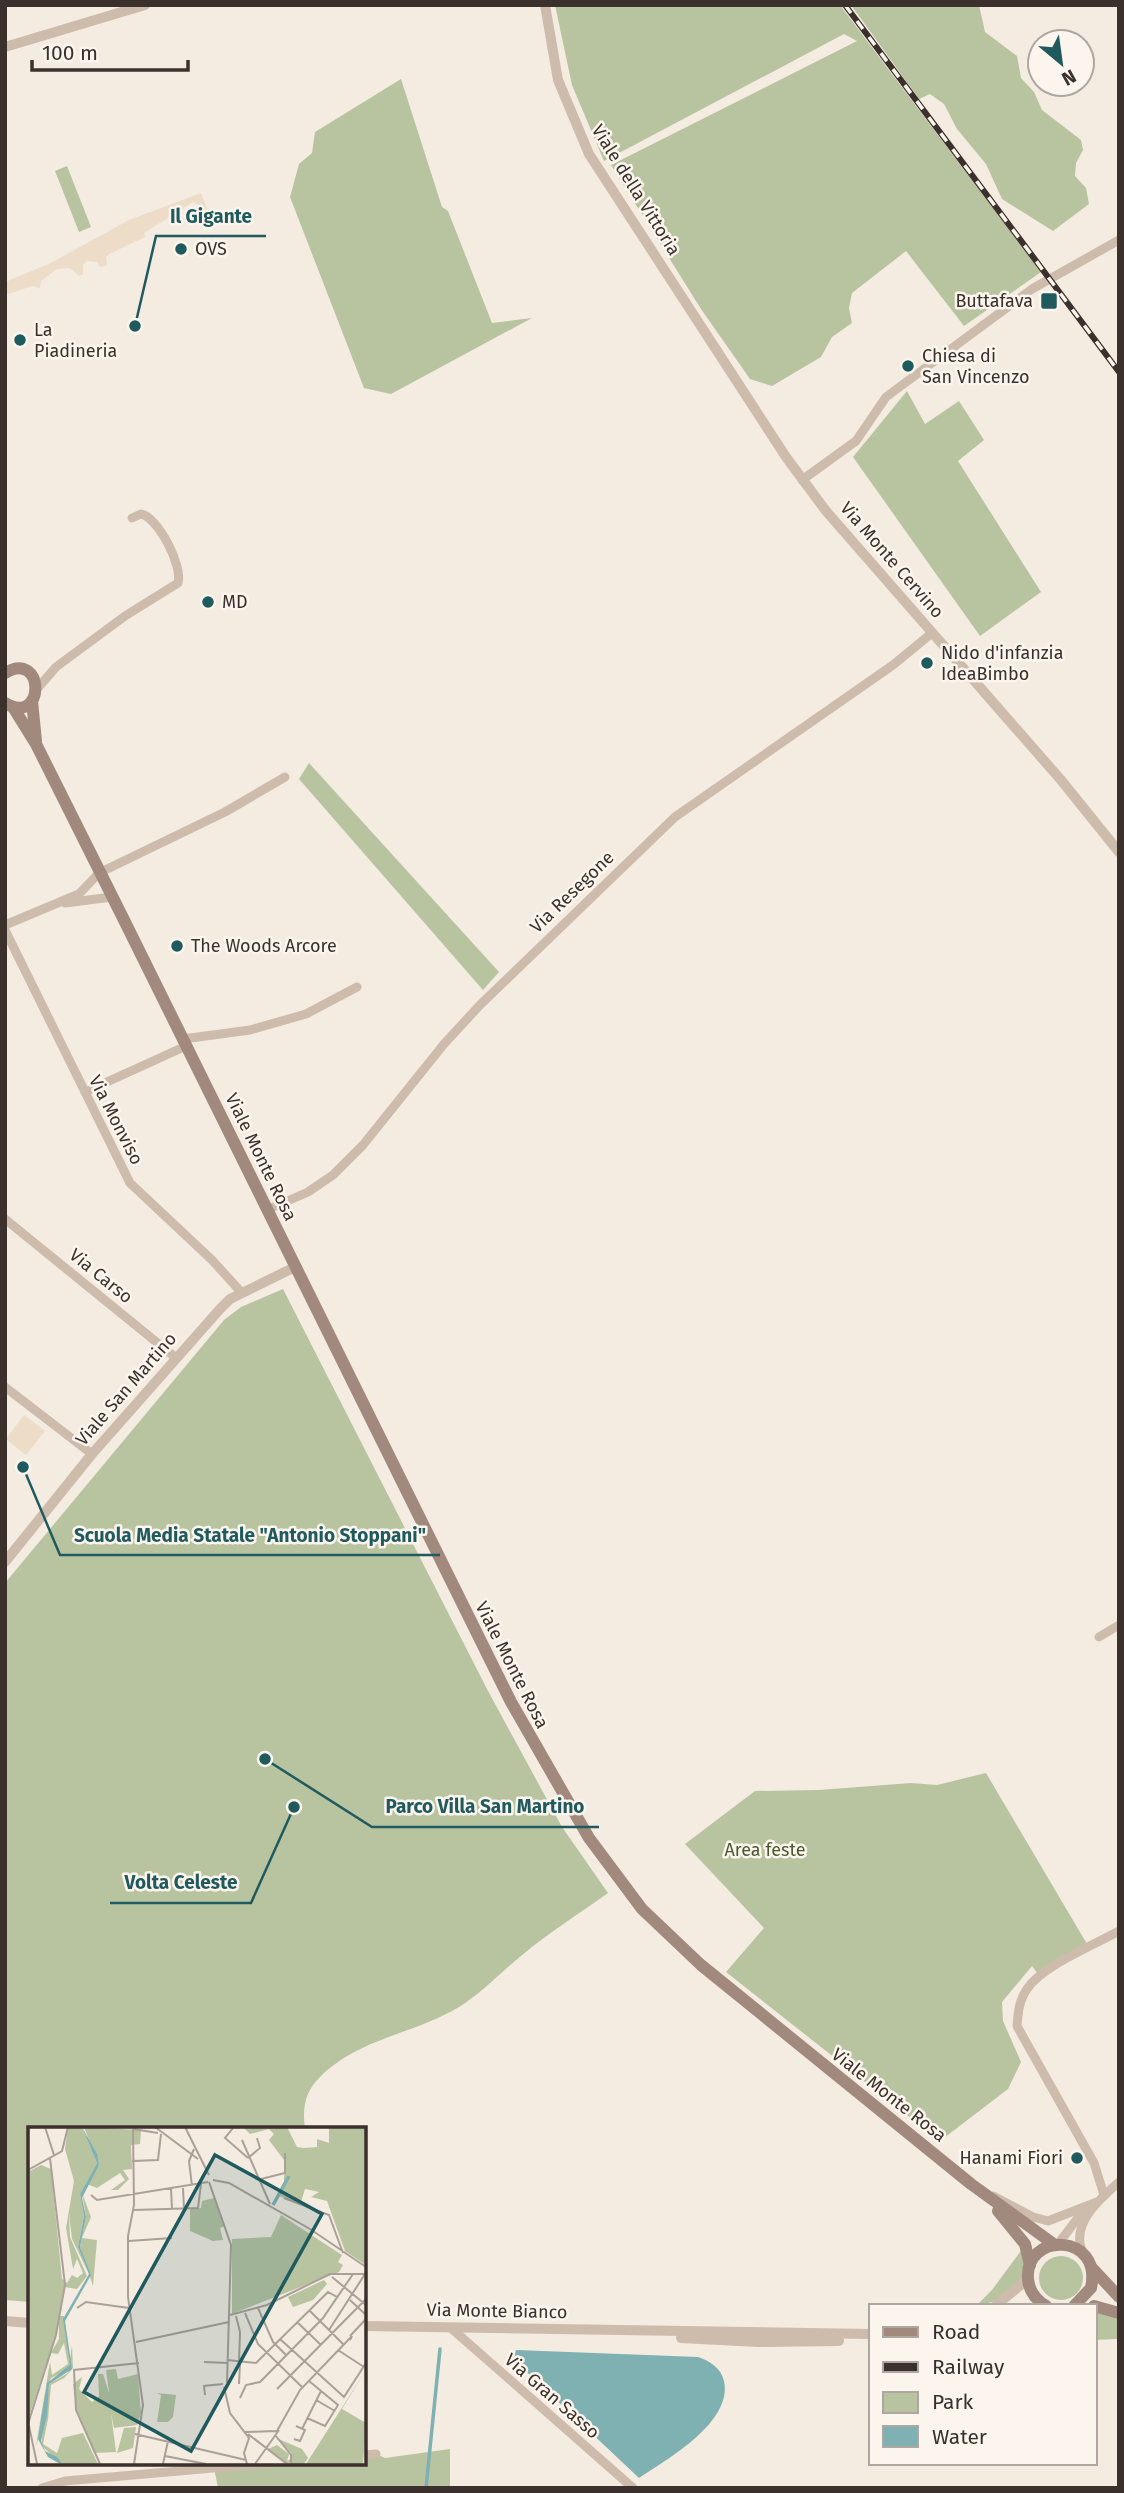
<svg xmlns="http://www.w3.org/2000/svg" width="1124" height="2493" viewBox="0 0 1124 2493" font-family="'Fira Sans',sans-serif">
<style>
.green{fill:#b8c4a0}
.plaza{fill:#ecdcc8}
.water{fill:#7fb0b2}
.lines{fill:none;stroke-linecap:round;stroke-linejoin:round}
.stream{stroke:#7fb0b2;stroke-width:3.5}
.minor{stroke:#cdbbac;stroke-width:9}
.tertiary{stroke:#cdbbac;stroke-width:10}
.secondary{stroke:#a18a7d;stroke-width:12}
.rail-casing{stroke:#3b302b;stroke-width:6}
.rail{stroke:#fbf5ee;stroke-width:3.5;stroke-dasharray:10;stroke-linecap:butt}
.poi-dot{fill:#1f5a5e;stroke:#fbf5ee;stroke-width:2.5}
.labels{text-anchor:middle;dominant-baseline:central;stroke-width:5;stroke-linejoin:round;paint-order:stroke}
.street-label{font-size:18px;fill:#3b302b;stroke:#fbf5ee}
.poi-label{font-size:18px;fill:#3b302b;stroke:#fbf5ee;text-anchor:start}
.park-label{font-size:18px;fill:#4a5a2e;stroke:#fbf5ee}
.inset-river{fill:none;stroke:#7fb0b2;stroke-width:3.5}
.inset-road{fill:none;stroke:#aaa098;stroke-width:2}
.view{fill:#1f5a5e;fill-opacity:0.15;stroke:#1f5a5e;stroke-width:3.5}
.inset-edge{fill:none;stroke:#3b302b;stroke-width:3.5}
.leader{fill:none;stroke:#1f5a5e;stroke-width:2.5}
.callout-dot{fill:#1f5a5e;stroke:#fbf5ee;stroke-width:2.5}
.callout-label{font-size:19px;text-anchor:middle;font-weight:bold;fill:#1f5a5e;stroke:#fbf5ee;stroke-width:5;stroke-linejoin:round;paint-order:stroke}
</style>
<rect width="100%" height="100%" fill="#f4ebe1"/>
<g class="green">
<polygon points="555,5 840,5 1041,272 964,326 906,251 852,293 849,308 852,323 832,337 821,357 772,386 750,379 701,309 611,165 857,41 844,34 604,161 572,85"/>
<polygon points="851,5 979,5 985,32 1017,56 1021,78 1034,92 1042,110 1081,140 1083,150 1076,163 1075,176 1086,188 1089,204 1053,231 1002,199 986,164 957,129 944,104 930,94 919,99"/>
<polygon points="401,79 442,207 448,211 492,323 532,318 391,394 364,388 290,197 299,164 312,153 315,132"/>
<polygon points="67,166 91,227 79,232 55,171"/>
<polygon points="907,391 925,424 959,401 984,440 958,461 1041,592 980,636 853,457"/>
<polygon points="309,763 499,972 483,990 299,779"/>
<path d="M283,1289L488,1691L562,1827L608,1893C579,1914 548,1933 521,1956C500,1973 482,1993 459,2007C414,2034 360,2038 321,2076C305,2091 302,2108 305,2129H30V2302L5,2300V1583L224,1320L241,1307Z"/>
<polygon points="986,1773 1087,1944 1038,1974 1032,1966 1002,2002 1003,2021 1021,2062 1008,2089 940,2141 726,1972 764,1928 685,1844 755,1791 819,1790 911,1783 937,1785"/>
<path d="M1023,2248C1023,2255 1025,2264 1024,2271C1021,2289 992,2305 976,2306L992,2290Z"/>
<circle cx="1061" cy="2278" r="22"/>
<polygon points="1094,2310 1119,2319 1117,2339 1094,2340"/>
<polygon points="450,2449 450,2488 218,2488 214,2468 270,2463 364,2463 364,2455 376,2454 385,2458"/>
</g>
<g class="plaza">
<polygon points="201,193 209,214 204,218 199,205 193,202 144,233 145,237 109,254 106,257 107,265 100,267 97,262 87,261 83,265 83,274 79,276 70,268 57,269 41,281 40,288 32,286 5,295 5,282 49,264 129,220"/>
<polygon points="24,1415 45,1431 26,1455 6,1439"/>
</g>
<path class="water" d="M516,2350L698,2357C710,2361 721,2368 724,2381C733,2422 668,2459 639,2478L513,2359Z"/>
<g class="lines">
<polyline class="stream" points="426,2488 440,2349"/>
<g class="minor">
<polyline points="802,480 856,441 886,397 1032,289 1119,240"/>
<path d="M37,689L56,667L125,616L178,583C183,566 158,517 141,514L132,518"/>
<polyline points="65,903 112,897"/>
<polyline points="5,925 79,894 99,873 225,812 285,777"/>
<polyline points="5,930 130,1183 212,1260 242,1293"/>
<polyline points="183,1039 250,1030 306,1014 357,987"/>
<polyline points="85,1092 186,1046"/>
<polyline points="267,1210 308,1192 333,1175 363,1145 444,1044 479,1006 675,817 893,665 932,633"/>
<polyline points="5,1219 176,1358"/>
<polyline points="5,1387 92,1454"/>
<polyline points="1099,1637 1119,1625"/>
<path d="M1104,2195L1094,2163L1017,2026C1018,2013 1019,2000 1027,1989C1042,1966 1094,1945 1119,1931"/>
<polyline points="993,2196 1033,2217 1048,2221 1097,2202"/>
<polyline points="1058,2244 1084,2210"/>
<path d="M1082,2251C1071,2223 1100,2199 1119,2182"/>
<polyline points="451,2328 633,2488"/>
<polyline points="364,2455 376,2454"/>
<polyline points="42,2488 65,2481 270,2463"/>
</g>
<g class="tertiary">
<polyline points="545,5 558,80 589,154 786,457 826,511 1061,780 1119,852"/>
<polyline points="5,47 145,5"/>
<polyline points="5,1562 92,1454 220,1309 230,1299 295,1267"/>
<polyline points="995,2306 1028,2279"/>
<polyline points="5,2321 30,2323"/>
<polyline points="364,2326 870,2334"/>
<polyline points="681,2338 758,2342 839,2341"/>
</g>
<g class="secondary">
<path d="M5,673C45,649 46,727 5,703"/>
<polyline points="32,701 36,741"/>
<polyline points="13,707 36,744 125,922 511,1702 589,1838 642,1909 701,1965 971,2184 1055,2245"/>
<polyline points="998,2211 1025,2244 1030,2265"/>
<polyline points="1093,2269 1119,2297"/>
<path d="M1046,2306C1036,2300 1029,2291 1028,2279C1024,2232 1103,2232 1091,2288L1074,2306"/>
<polyline points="1094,2306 1119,2313"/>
</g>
<defs>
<polyline id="rail" points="845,5 1119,372"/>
</defs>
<use href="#rail" class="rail-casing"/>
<use href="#rail" class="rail"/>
</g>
<g class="poi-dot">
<circle cx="181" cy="249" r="7"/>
<rect x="1040" y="292" width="18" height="18" rx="3.5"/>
<circle cx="20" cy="340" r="7"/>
<circle cx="908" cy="366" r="7"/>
<circle cx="208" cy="602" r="7"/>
<circle cx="927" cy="663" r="7"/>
<circle cx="177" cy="946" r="7"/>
<circle cx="1077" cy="2158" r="7"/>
</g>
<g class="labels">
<g class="street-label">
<text transform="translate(636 190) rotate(58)">Viale della Vittoria</text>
<text transform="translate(892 560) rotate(49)">Via Monte Cervino</text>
<text transform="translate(572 892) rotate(-44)">Via Resegone</text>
<text transform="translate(116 1120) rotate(63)">Via Monviso</text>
<text transform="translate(261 1157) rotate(64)">Viale Monte Rosa</text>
<text transform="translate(101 1276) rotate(39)">Via Carso</text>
<text transform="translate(126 1389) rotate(-49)">Viale San Martino</text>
<text transform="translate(512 1665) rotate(63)">Viale Monte Rosa</text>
<text transform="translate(889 2095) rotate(38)">Viale Monte Rosa</text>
<text transform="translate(497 2311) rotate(1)">Via Monte Bianco</text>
<text transform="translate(552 2396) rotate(41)">Via Gran Sasso</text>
</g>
<g class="poi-label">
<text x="195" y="249">OVS</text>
<text x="1033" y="301" text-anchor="end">Buttafava</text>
<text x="34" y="330">La<tspan x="34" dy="21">Piadineria</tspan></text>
<text x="922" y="356">Chiesa di<tspan x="922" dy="21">San Vincenzo</tspan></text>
<text x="222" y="602">MD</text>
<text x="941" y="653">Nido d'infanzia<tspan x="941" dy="21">IdeaBimbo</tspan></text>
<text x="191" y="946">The Woods Arcore</text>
<text x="1063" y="2158" text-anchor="end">Hanami Fiori</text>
</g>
<g class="park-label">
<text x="765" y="1850">Area feste</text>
</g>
</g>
<g transform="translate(28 2127)">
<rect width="338" height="338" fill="#f4ebe1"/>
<path d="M40,0H54L69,36L52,67L56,89L50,120L61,147L44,112L41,86L42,110L59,149L49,162L36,160L28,208L0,293V45L13,38L23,42L34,152L39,156L44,148L49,151L55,146L49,132L45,142L38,101L46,54L37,22ZM56,0L113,3L112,17L103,18L104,42L95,43L101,52L90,63H83L97,53L92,46L69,61L59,57L71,38ZM215,0H259L269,20L276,21L289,20V12L301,16V0H338V138L317,124L299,74L283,70L291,65L277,62L272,78L249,68L256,55V33L241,13L246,7L241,2L222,7ZM54,66L63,90L54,111L69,113L65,159L52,120L58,90ZM186,71L197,99L192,101L195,113L185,114L162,104V82L173,81L174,74ZM253,88L314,128L310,135L315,138L311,145L204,187V112L243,110ZM296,153L299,157L285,173L265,180L260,170ZM31,189H36L42,238L37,244L23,251L18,261L16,294L8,319L22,235L24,248L40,237L36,216L30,227L23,226L31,212ZM44,218L45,241L40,247L36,251L23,258L20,292L15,317L29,326L34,311L55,306L70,337H33L13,318L21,257L40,246ZM88,242L90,252L110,247L113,286L109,298L86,301L83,286L88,325L66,326L48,281L45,257L54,250L51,262L64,275L71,269L70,247H75L81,266L78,243ZM338,243L314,282L338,296L335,337H278ZM129,266L148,268L145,290L140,295H129L133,268ZM108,300L105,321L89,326L96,301ZM248,311L274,322L280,331L276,337H264V333L260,337L240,322L249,318L261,327L259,334L264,331L263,326Z" fill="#b8c4a0"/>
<path d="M54,0L69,27L71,38L54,71L58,90L52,120L63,148L37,194L44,242L21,257L19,288L13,314L17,324L29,330L33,335L32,337L20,330L10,312L19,256L42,238L35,192L61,147L50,120L56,89L52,67L69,36Z" fill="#7fb0b2"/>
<path class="inset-river" d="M245,78L261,49"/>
<path class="inset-road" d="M17,0L26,28M127,0L170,32M157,0L181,48M205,1L197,11L220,31M105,2L106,78L100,109V170L115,278L106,337M105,2L130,6M214,13L242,77M220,31L232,21L229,11M104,34L130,33L133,7M0,43L34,24L40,0M233,52L257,46V26M185,53L201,56L282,102M181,55L203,118L199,256M164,59L161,34L166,22M143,61L144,82M155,61L156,82M63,68L69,73L180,55M256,71L301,88L315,126M106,83L170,81L173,57M282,102L338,140M101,114L144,111M304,150L338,178M322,173L338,188M49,181L58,175L101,181M230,181L245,215L258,228M281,183L315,217M217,186L230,217L274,260M202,188L239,178L302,147H338M208,189L212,205L211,236M269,195L293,218M301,203L337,147M322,209L338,192M252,212L316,270L338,236M108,215L201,195M310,223L336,240M199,233L228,236L300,165L309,170M176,235L200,236M211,257L212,236M196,260L202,286L221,311L216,326L219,337M249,262L338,172M177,268L176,259L195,257M212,271L218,258L232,255L295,191L325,147M288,273L307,284M279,291L297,299L310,278L281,254M0,297L28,208L37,158L22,31M1,299L9,337M274,302L293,264M217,305L249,304L272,263L324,209L322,213M107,307L218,333M220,307L259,337M248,309L263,328V337M266,312L272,314L277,303L268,299M137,329L178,337M72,337L48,283L46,243L111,236M135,337L140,314M227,337L251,303"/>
<path class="view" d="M187,28L294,87L163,324L56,265Z"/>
<rect width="338" height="338" class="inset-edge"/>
</g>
<path class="leader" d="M135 326L156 236H266M23 1467L60 1555H440M265 1759L372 1827H599M294 1807L251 1903H110"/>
<g class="callout-dot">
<circle cx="135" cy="326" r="7"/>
<circle cx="23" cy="1467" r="7"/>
<circle cx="265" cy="1759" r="7"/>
<circle cx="294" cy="1807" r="7"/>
</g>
<g class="callout-label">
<text x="211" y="223">Il Gigante</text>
<text x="250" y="1542">Scuola Media Statale "Antonio Stoppani"</text>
<text x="485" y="1813">Parco Villa San Martino</text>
<text x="181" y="1889">Volta Celeste</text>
</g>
<rect width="1124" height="2493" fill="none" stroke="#3b302b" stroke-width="14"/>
<rect x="869" y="2304" width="228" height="161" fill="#fbf5ee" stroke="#aea6a0" stroke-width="2"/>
<rect x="883" y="2327" width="35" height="10" fill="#a18a7d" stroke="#aea6a0" stroke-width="2"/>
<text x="932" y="2339" font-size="21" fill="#3b302b">Road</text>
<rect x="883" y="2362" width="35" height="10" fill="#3b302b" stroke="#aea6a0" stroke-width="2"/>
<text x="932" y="2374" font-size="21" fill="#3b302b">Railway</text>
<rect x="883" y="2392" width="35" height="21" fill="#b8c4a0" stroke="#aea6a0" stroke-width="2"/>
<text x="932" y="2409" font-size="21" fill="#3b302b">Park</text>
<rect x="883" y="2426" width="35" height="21" fill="#7fb0b2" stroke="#aea6a0" stroke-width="2"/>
<text x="932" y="2444" font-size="21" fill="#3b302b">Water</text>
<g transform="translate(1061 63) rotate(151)"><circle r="33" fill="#fbf5ee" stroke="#aea6a0" stroke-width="2"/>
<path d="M0-5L12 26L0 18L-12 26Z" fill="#1f5a5e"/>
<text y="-10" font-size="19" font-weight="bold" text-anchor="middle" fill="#3b302b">N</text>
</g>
<path d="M32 60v10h156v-10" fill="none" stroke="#3b302b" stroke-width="3.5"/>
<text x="42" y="60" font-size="21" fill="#3b302b" stroke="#fbf5ee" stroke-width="5" paint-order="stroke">100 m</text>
</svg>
